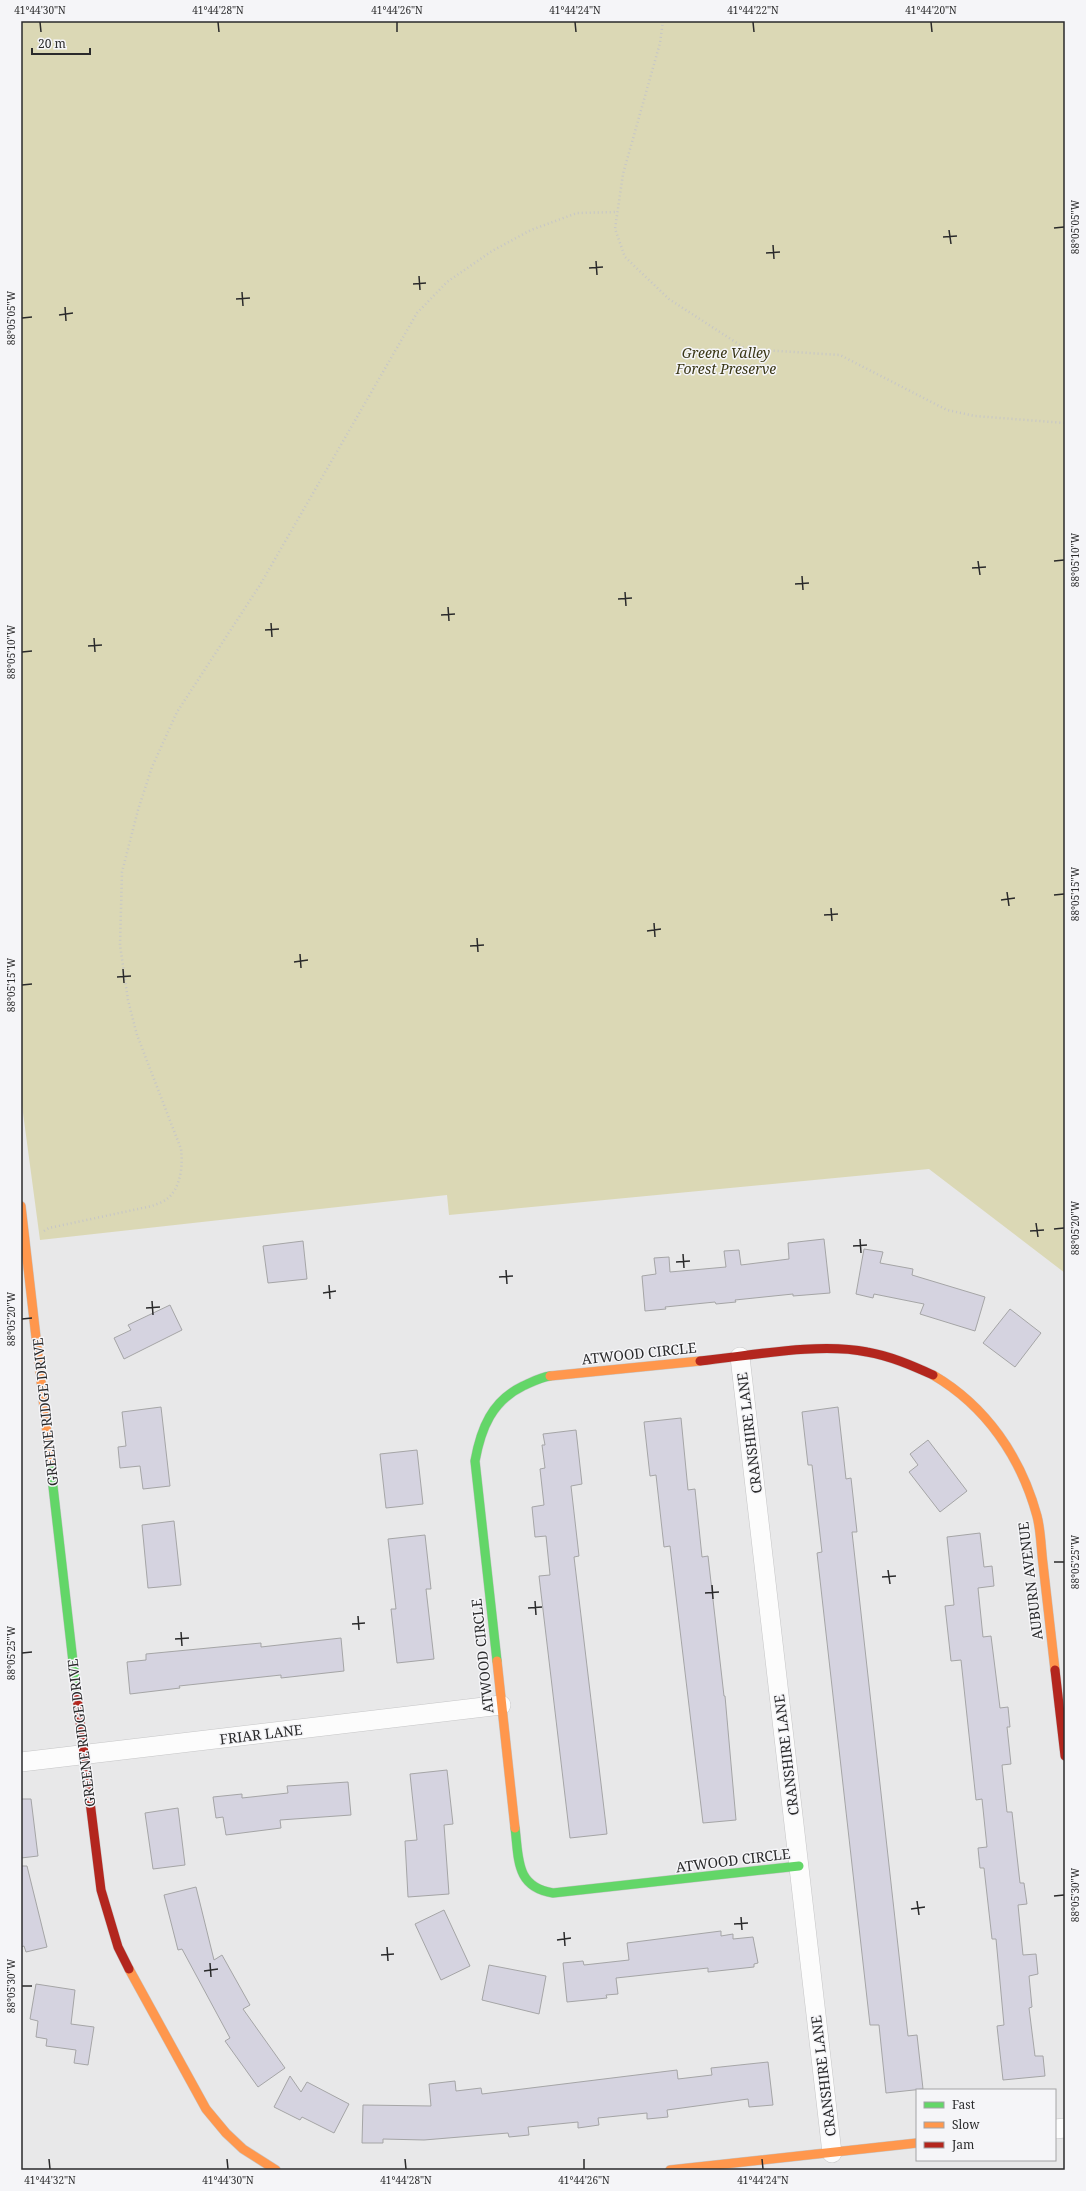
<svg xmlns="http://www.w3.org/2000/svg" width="1086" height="2191" viewBox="0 0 1086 2191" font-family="'Noto Serif',serif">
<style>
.green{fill:#dbd8b5}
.building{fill:#d5d3e0;stroke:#a5a5a6}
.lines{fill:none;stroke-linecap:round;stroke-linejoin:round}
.street-casing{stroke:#c6c6c7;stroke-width:20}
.fast-casing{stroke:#c6c6c7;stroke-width:10}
.slow-casing{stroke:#c6c6c7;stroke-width:10}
.jam-casing{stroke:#c6c6c7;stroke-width:10}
.path{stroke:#c6c6c7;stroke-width:2.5;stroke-dasharray:1 3;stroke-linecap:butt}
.street{stroke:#fcfcfc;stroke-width:19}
.fast{stroke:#63d668;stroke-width:9}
.slow{stroke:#ff974d;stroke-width:9}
.jam{stroke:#b3261e;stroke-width:9}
.ticks{fill:none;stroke:#2a2a2b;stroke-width:1.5}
.labels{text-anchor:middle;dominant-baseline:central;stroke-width:3;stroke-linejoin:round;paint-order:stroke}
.park-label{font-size:14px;font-style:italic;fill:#3a3716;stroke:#f5f5f8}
.street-label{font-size:14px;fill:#2a2a2b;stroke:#f5f5f8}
.neatline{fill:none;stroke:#2a2a2b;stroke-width:1.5}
.ticks-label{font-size:10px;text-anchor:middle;fill:#2a2a2b}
</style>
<rect width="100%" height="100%" fill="#e8e8e9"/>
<polygon class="green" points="21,21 1065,21 1065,1273 929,1169 449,1215 447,1195 40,1240 21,1098"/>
<g class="building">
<polygon points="824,1239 830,1293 793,1296 793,1294 735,1300 736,1302 716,1304 715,1302 665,1307 666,1309 645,1311 642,1276 656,1274 654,1258 669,1257 670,1272 726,1267 724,1251 739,1250 741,1265 789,1259 788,1243"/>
<polygon points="303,1241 307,1279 268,1283 263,1246"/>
<polygon points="864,1249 883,1252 880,1263 913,1269 912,1275 985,1297 975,1331 920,1314 924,1304 874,1294 873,1298 856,1294"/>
<polygon points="170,1305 182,1330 124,1359 114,1338 131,1330 128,1325"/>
<polygon points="1010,1309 1041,1333 1015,1367 983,1343"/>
<polygon points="161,1407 170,1486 143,1489 140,1466 120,1468 118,1447 126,1446 122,1412"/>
<polygon points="838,1407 846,1479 851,1478 857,1532 852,1532 908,2036 917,2035 923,2089 886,2093 879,2025 870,2025 817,1553 822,1552 812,1465 808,1465 802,1412"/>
<polygon points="681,1418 688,1490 695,1489 702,1557 708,1556 724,1696 725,1696 736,1820 703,1823 670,1546 664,1547 656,1475 650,1476 644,1422"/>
<polygon points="576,1430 582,1484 571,1486 579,1556 574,1557 607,1834 570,1838 539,1576 550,1575 546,1536 535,1537 532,1507 544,1505 540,1469 545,1468 542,1445 545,1445 543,1434"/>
<polygon points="928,1440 967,1491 940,1512 909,1472 918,1465 910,1454"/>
<polygon points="417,1450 423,1504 386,1508 380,1454"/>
<polygon points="174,1521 181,1585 148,1588 142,1525"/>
<polygon points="980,1533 984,1567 992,1566 994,1586 978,1588 983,1637 991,1636 1000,1708 1008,1707 1010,1727 1007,1727 1011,1764 1002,1765 1007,1812 1012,1812 1020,1883 1024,1883 1027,1904 1018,1905 1023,1955 1036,1954 1038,1974 1029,1976 1032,2007 1029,2008 1035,2056 1043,2056 1045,2076 1003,2080 997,2026 1004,2025 996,1939 992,1939 984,1868 980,1868 978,1848 987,1847 982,1799 976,1800 961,1660 951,1661 945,1606 954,1605 947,1537"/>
<polygon points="425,1535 431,1589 426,1589 434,1659 397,1663 391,1609 396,1609 388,1539"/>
<polygon points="341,1638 344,1671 281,1678 281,1675 179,1686 180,1688 130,1694 127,1662 146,1660 146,1654 261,1643 261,1647"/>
<polygon points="447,1770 453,1824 444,1825 449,1894 408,1897 405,1841 417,1840 410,1774"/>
<polygon points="348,1782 351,1815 280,1820 281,1828 226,1835 223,1817 216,1818 213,1797 242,1794 242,1798 288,1793 287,1786"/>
<polygon points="21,1799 31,1799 38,1856 21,1858"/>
<polygon points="178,1808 185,1865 153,1869 145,1813"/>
<polygon points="21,1866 27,1866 47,1947 26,1952 24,1946 21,1947"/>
<polygon points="196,1887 214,1960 222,1955 250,2005 243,2009 285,2068 258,2087 225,2041 230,2038 182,1949 178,1950 164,1895"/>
<polygon points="444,1910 470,1966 441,1980 415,1924"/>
<polygon points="721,1931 721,1936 733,1934 733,1939 753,1937 758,1963 754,1964 754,1967 708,1972 708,1968 616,1978 618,1994 606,1995 607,1998 567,2002 563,1963 583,1961 584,1965 629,1960 627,1943"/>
<polygon points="489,1965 546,1976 539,2014 482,2000"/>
<polygon points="36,1984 75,1990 71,2024 94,2027 88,2065 74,2063 76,2050 46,2046 47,2039 36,2037 38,2021 30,2019"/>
<polygon points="768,2062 773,2105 749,2107 748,2099 667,2110 668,2117 647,2119 647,2113 598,2118 599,2125 578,2128 578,2122 528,2127 529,2135 509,2137 508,2133 424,2140 383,2139 383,2143 362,2143 363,2105 431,2106 429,2084 455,2081 456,2091 481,2088 482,2094 677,2070 678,2079 712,2075 711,2068"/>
<polygon points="290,2076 301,2092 307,2082 349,2104 334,2133 302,2117 300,2120 274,2107"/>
</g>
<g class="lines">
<defs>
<g id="street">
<polyline points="740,1357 832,2153"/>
<polyline points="21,1762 501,1705"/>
<polyline points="1055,2129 1065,2128"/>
</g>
<g id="fast">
<polyline points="50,1460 77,1697"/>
<path d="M497,1661L475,1461C481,1428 492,1401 523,1386C532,1382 541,1377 550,1376"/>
<path d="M515,1828C519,1858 515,1887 553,1893L799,1866"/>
</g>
<g id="slow">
<polyline points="21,1206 50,1460"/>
<path d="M933,1375C986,1406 1021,1457 1037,1516C1041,1531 1041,1549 1043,1564C1047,1600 1051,1635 1055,1670"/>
<polyline points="550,1376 700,1361"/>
<polyline points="497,1661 515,1828"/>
<polyline points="129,1969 206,2109 226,2133 243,2149 276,2170"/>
<polyline points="670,2170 917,2143"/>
</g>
<g id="jam">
<path d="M700,1361C750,1356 818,1342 867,1352C890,1356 911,1365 933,1375"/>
<polyline points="1055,1670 1065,1756"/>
<polyline points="77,1697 101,1890 118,1947 129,1969"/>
</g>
</defs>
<use href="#street" class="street-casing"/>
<use href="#fast" class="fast-casing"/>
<use href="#slow" class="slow-casing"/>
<use href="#jam" class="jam-casing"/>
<g class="path">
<polyline points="663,21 660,43 623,174 615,229 625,257 669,299 746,349 840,355 947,410 975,416 1065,423"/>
<path d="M44,1231L49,1228L152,1206C157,1204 163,1202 167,1199C181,1188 183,1165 181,1149L137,1035L128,1000L120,945L122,872L138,810L152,767L177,712L260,585L417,313L447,282L492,251L531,230L577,213L617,212"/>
</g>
<use href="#street" class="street"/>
<use href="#fast" class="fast"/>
<use href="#slow" class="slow"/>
<use href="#jam" class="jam"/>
</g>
<path class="ticks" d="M40,22L41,32M218,22L219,32M397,22V32M575,22L576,32M753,22L754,32M931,22L932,32M1054,228L1064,227M949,230L951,244M943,237L957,236M773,245L774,259M766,253L780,252M596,261L597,275M589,268L603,267M419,276L420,290M413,284L426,283M242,292L243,306M236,299L250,298M65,307L66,321M59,315L73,313M22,318L32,317M978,561L980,575M1054,561L1064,560M972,568L986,567M802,576L803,590M795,584L809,583M625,592L626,606M618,599L632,598M448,607L449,621M441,615L455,614M271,623L272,637M265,630L279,629M94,638L95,652M88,646L102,645M22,652L32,651M1007,892L1009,906M1054,895L1064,894M1001,900L1015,898M831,908L832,921M824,915L838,914M654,923L655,937M647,931L661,929M477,938L478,952M470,946L484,945M300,954L301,968M294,962L308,960M123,969L124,983M117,977L131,976M22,985L32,984M1036,1223L1038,1237M1054,1229L1064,1228M1030,1231L1044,1230M860,1239L861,1253M853,1246L867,1245M683,1254L684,1268M676,1262L690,1261M506,1270L507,1284M499,1277L513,1276M329,1285L330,1299M323,1293L336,1291M152,1301L153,1315M146,1308L160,1307M22,1319L32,1318M1054,1562H1064M888,1570L890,1584M882,1577L896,1576M712,1585L713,1599M705,1593L719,1592M535,1601L536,1615M528,1608L542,1607M358,1616L359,1630M352,1624L365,1623M181,1632L182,1646M175,1639L189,1638M22,1653L32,1652M1054,1896L1064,1895M917,1901L919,1915M911,1909L925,1907M741,1917L742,1930M734,1924L748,1923M564,1932L565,1946M557,1940L571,1938M387,1947L388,1961M381,1955L394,1954M210,1963L211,1977M204,1971L218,1969M22,1986H32M49,2159L50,2169M227,2159L228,2169M405,2159L406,2169M584,2159V2169M762,2159L763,2169"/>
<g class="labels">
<g class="park-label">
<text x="726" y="352">Greene Valley<tspan x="726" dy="16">Forest Preserve</tspan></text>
</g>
<g class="street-label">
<text transform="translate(639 1353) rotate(-6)">ATWOOD CIRCLE</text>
<text transform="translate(45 1412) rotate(-96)">GREENE RIDGE DRIVE</text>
<text transform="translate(749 1433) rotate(-97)">CRANSHIRE LANE</text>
<text transform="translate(1030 1581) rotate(-97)">AUBURN AVENUE</text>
<text transform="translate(482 1656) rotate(-96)">ATWOOD CIRCLE</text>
<text transform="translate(81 1733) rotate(-97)">GREENE RIDGE DRIVE</text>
<text transform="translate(261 1734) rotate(-7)">FRIAR LANE</text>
<text transform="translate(786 1755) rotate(-97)">CRANSHIRE LANE</text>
<text transform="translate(733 1860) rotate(-7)">ATWOOD CIRCLE</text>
<text transform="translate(823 2076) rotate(-97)">CRANSHIRE LANE</text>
</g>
</g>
<rect width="1086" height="2191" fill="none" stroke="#f5f5f8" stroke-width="44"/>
<rect x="916" y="2089" width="140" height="72" fill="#f5f5f8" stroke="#a4a4a6"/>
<rect x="924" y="2102" width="20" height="6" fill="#63d668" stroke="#a4a4a6"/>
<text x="952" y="2109" font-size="12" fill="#2a2a2b">Fast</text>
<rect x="924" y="2122" width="20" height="6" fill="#ff974d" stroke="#a4a4a6"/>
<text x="952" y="2129" font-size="12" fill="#2a2a2b">Slow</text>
<rect x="924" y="2142" width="20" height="6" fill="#b3261e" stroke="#a4a4a6"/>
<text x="952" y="2149" font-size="12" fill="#2a2a2b">Jam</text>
<path d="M32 48v6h58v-6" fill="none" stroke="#2a2a2b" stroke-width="2"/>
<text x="38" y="48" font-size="12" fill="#2a2a2b" stroke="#f5f5f8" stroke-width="3" paint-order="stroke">20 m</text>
<rect x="22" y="22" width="1042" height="2147" class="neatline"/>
<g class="ticks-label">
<text x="40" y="14">41°44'30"N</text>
<text x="218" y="14">41°44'28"N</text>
<text x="397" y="14">41°44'26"N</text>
<text x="575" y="14">41°44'24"N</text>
<text x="753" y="14">41°44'22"N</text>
<text x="931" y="14">41°44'20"N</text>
<text transform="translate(1075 227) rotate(-90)" y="4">88°05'05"W</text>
<text transform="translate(11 318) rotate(-90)" y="4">88°05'05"W</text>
<text transform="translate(1075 560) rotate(-90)" y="4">88°05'10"W</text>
<text transform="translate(11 652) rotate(-90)" y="4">88°05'10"W</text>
<text transform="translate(1075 894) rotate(-90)" y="4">88°05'15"W</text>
<text transform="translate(11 985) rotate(-90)" y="4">88°05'15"W</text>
<text transform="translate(1075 1228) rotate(-90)" y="4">88°05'20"W</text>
<text transform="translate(11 1319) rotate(-90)" y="4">88°05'20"W</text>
<text transform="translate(1075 1562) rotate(-90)" y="4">88°05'25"W</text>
<text transform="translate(11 1653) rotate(-90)" y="4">88°05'25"W</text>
<text transform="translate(1075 1895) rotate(-90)" y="4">88°05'30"W</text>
<text transform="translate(11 1986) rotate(-90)" y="4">88°05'30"W</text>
<text x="50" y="2184">41°44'32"N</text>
<text x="228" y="2184">41°44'30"N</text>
<text x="406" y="2184">41°44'28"N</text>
<text x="584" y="2184">41°44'26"N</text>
<text x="763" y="2184">41°44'24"N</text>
</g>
</svg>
